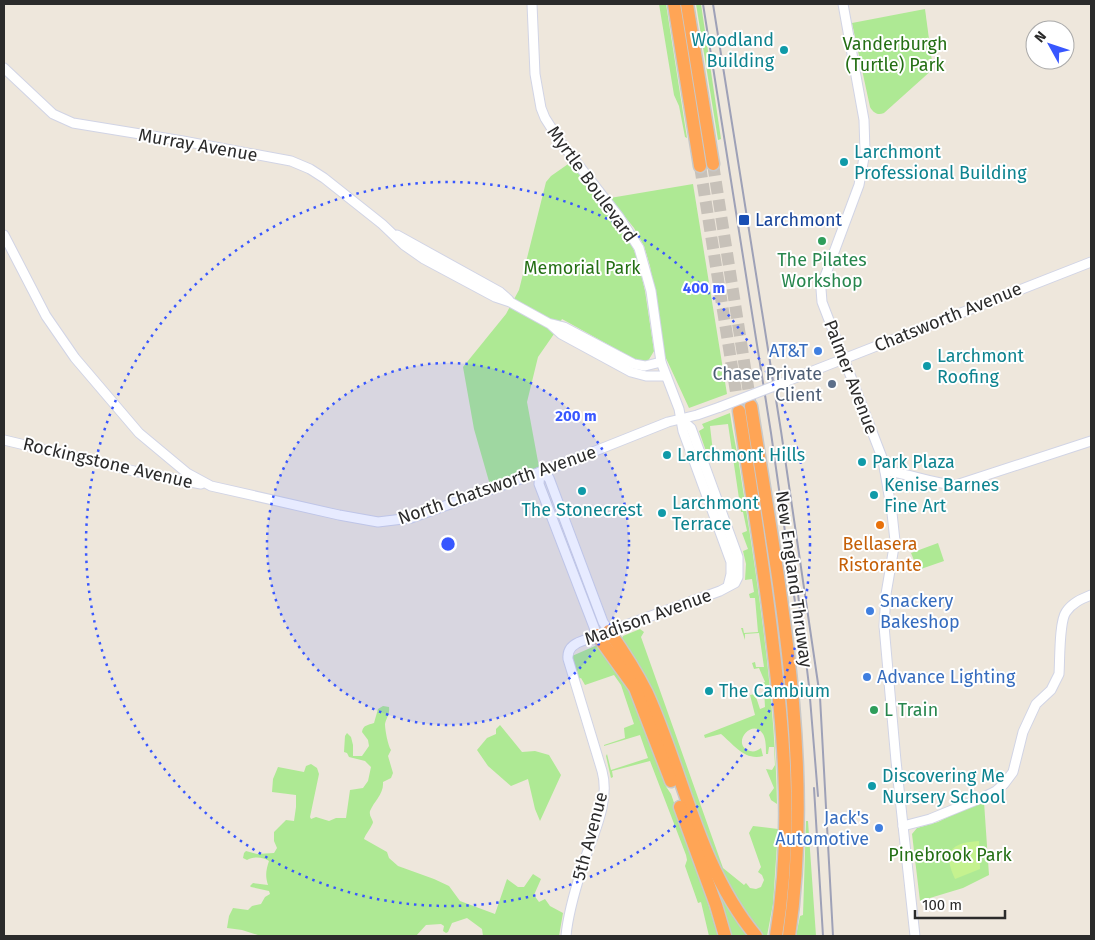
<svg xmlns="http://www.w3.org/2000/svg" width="1095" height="940" viewBox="0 0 1095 940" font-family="'Fira Sans',sans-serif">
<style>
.green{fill:#aee994}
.pitch{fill:#c5f28f}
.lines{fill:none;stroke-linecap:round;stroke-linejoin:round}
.highway-tunnel{stroke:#c7c1b9;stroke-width:12;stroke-dasharray:12 6;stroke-linecap:butt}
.minor-casing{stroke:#d1d4e5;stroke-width:11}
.highway-casing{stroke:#c8c8c8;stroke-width:15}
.minor{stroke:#fff;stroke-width:9}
.highway{stroke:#ffa556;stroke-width:12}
.rail{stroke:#9ea1b7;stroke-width:2}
.minor-bridge-casing{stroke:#d1d4e5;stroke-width:11;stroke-linecap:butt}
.minor-bridge{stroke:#fff;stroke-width:9}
.ring{fill:none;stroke:#3857ff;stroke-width:2.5;stroke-dasharray:2.5 5}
.culture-dot{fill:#0f9aa8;stroke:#fff;stroke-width:2}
.transit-dot{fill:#1a4fb4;stroke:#fff;stroke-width:2}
.leisure-dot{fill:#2e9e5b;stroke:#fff;stroke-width:2}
.shop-dot{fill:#3f7fe0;stroke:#fff;stroke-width:2}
.service-dot{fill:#5c6f8a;stroke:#fff;stroke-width:2}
.food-dot{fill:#e8710a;stroke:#fff;stroke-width:2}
.labels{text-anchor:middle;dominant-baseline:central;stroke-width:4;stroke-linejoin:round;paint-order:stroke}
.culture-label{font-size:18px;fill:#0d838f;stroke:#fff;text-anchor:start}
.park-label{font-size:18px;fill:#246f14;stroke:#fff}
.street-label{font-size:18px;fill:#2b2b2b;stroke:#fff}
.transit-label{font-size:18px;fill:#164399;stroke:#fff;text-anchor:start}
.leisure-label{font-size:18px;fill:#27864d;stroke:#fff}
.shop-label{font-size:18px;fill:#366cbe;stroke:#fff;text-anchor:end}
.service-label{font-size:18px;fill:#4e5e75;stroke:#fff;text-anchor:end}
.food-label{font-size:18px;fill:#c56008;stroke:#fff}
.centre{fill:#3857ff;stroke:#fff;stroke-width:2.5}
.ring-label{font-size:15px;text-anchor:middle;font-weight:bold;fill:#3857ff;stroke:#fff;stroke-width:4;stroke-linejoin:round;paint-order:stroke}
</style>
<rect width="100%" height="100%" fill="#eee7dc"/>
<g class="green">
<polygon points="659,4 666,4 687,138 685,137 679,106 674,95"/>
<polygon points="696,4 701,4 721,139 718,140"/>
<path d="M925,9L933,69L884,113C877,116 873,112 870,107L852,23Z"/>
<polygon points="571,162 632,245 638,261 645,291 654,351 648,361 636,360 562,319 554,334 538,357 527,402 539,467 490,485 474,429 463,367 506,314 519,290 546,182 551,176"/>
<polygon points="693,184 727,394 689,408 665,356 650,266 644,246 634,228 610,198"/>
<path d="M730,413C733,435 738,455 741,477C758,585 775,694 777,804L771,800L769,795L774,788L766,769L772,770L775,765L774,747H769L768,754H766C766,748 766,739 763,734C752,717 730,745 750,751C754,752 757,751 761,748L763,756C745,761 734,745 721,734L705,738L704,735L755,715L750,695L755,694L760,709L765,707L764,690L761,684L765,682L759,668L754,669L752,663L755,662L756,667H764L759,633L745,634V640L741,628H743L744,633L758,632L755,598H750L749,594L754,592L752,579L745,580L746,564L743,551L748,549L742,533L747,531L743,512H741L728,424L710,426L713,452L707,454L699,431L704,428L702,424Z"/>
<polygon points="938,543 944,561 918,570 911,553"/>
<polygon points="640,629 644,632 641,637 723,868 744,885 746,883 750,888 756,889 761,887 764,880 762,875 758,872 761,867 749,833 753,826 778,829 773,904 767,936 762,936 753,925 730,891 621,640 623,636"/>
<polygon points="595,646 598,647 632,695 661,767 665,785 671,794 702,884 718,936 709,936 701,902 698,903 685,866 687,860 686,855 650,761 612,771 613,777 611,778 606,756 607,754 611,770 648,758 640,735 604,746 604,745 625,738 624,728 634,724 621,685 614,675 585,685 581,678 578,679 572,656"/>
<path d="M383,706L389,707C390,715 386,718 385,724C385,730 388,746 391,750L388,756L393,773L391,778L383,782C384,794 374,801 370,811C369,816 372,818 373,822C373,825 365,835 364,839L387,852L389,858L398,866L434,879L449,886L460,901L495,914L507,879L518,887H524L533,874L541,879L534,895L539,902L545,899L550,906L563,913L559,936H483L482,929L467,918L452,923L448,932L446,933L443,931L444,926L441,924L426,925L416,936H261L242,930L227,928L229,916L233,908L248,910L252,906L261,904L265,897L270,894L269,891L251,887L250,886L253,883L268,885C265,876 266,870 269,861C264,857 253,856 247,860L243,858L244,853L246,851L257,854L274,853L277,848L274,841V832L286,820L294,821L296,807V795L272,792L273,779L278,767L304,772L306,766L311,764L317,768L319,774L310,817L311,819L316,817L329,821L336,818H346L350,790L363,788L368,781L371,767L365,761L349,757L347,753L344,752L345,736L347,733L351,737L353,745V756H362L369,746L368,740L362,732C363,725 368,725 374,723L378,709Z"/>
<polygon points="500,725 522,752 535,751 549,755 561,775 540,821 535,809 528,779 511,786 488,766 477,750 487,738 496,734 496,729"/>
<polygon points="984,802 989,875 963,888 920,901 912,834 917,828 938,822 954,814"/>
<polygon points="806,821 808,821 816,936 796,936 800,916 803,915"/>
<polygon points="714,879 743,929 749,936 728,936 716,895"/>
</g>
<path class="pitch" d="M979,841L980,869L955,879C942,851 951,843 979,841Z"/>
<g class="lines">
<g class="highway-tunnel">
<polyline points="713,164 751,406"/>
<polyline points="700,166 739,411"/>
</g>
<defs>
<g id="minor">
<polyline points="532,4 535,74 541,108 545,118 559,140 619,217 639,248 651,291 661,362 679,409 683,431 731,562 731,574 728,586"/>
<polyline points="843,4 864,120 865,152 859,185 824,279 821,289 822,302 883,460 892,513 895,541 886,594 884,626 896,761 915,936"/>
<polyline points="4,68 53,114 73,123 183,141 291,161 310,169 324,178 382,224 404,245 424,259 495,297 510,302 550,324 561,334 631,372 646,376 666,376"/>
<polyline points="4,235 46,316 75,358 139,433 187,473 211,486 339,515 378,522 411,518 560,465 668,422 697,415 720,407"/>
<polyline points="397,235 500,292 509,300"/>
<polyline points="552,324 564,327 634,364 645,366 661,362"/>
<polyline points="777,385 1091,262"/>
<polyline points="4,440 134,471 201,484"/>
<path d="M885,471C909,473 932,484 956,485L1091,441"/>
<polyline points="540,472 549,478 603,622 609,631"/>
<polyline points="540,472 539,484 597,635"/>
<path d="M903,826L930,819L984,797L996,791L1004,784L1013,772L1023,732L1036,704L1051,690L1059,674C1060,660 1059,622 1066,612C1072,603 1081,599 1091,595"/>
<path d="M566,936C568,913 575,890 582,868C591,838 611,803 602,771L568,659C567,649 573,644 582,641L720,591L735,583L738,577V557L691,428L681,419"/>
</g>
<g id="highway">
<polyline points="674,4 700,166"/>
<polyline points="687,4 713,164"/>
<path d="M751,406C778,579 815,761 789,936"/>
<path d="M739,411C751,489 764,567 773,646C785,743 792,839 776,936"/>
<path d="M609,631C623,651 636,671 647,693C684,774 698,866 756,936"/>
<polyline points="597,635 635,688 671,781"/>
<polyline points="680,807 716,905 725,936"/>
</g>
</defs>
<use href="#minor" class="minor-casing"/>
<use href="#highway" class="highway-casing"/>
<use href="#minor" class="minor"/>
<use href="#highway" class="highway"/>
<g class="rail">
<polyline points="703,4 771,433 795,602"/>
<polyline points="713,4 781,431 820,697 833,936"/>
<polyline points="798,594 809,686 818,796"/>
<polyline points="814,788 823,936"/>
</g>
<defs>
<polyline id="minor-bridge" points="720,407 777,385"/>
</defs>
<use href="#minor-bridge" class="minor-bridge-casing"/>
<use href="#minor-bridge" class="minor-bridge"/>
</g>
<circle cx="448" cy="544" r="181" fill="#3857ff" fill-opacity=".12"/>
<g class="ring">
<circle cx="448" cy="544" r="181"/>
<circle cx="448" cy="544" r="362"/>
</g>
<g class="culture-dot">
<circle cx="784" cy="50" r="5"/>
<circle cx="844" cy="162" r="5"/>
<circle cx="927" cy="366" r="5"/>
<circle cx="667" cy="455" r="5"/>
<circle cx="862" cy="462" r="5"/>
<circle cx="582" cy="491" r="5"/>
<circle cx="874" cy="495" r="5"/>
<circle cx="662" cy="513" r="5"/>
<circle cx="709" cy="691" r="5"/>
<circle cx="872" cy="786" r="5"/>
</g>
<rect class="transit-dot" x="738" y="214" width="12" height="12" rx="2.5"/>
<g class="leisure-dot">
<circle cx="822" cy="241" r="5"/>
<circle cx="874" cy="710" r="5"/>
</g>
<g class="shop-dot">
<circle cx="818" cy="351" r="5"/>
<circle cx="870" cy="611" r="5"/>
<circle cx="867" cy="677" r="5"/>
<circle cx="879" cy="828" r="5"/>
</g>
<circle class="service-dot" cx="832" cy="384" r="5"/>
<circle class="food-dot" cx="880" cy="525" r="5"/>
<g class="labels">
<g class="culture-label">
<text x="774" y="40" text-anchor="end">Woodland<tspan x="774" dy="21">Building</tspan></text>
<text x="854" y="152">Larchmont<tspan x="854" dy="21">Professional Building</tspan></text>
<text x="937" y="356">Larchmont<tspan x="937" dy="21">Roofing</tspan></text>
<text x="677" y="455">Larchmont Hills</text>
<text x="872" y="462">Park Plaza</text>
<text x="884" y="485">Kenise Barnes<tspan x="884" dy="21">Fine Art</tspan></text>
<text x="672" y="503">Larchmont<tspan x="672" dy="21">Terrace</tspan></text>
<text x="582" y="510" text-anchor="middle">The Stonecrest</text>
<text x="719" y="691">The Cambium</text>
<text x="882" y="776">Discovering Me<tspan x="882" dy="21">Nursery School</tspan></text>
</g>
<g class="park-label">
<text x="895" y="44">Vanderburgh<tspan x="895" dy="21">(Turtle) Park</tspan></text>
<text x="582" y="268">Memorial Park</text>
<text x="950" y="855">Pinebrook Park</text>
</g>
<g class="street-label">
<text transform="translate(198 145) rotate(10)">Murray Avenue</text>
<text transform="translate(592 184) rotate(54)">Myrtle Boulevard</text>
<text transform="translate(948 317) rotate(-22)">Chatsworth Avenue</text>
<text transform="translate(851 377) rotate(69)">Palmer Avenue</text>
<text transform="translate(108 463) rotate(13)">Rockingstone Avenue</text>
<text transform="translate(497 485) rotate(-19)">North Chatsworth Avenue</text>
<text transform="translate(794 579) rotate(82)">New England Thruway</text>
<text transform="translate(648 617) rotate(-20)">Madison Avenue</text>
<text transform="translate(590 836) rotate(-75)">5th Avenue</text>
</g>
<g class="transit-label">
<text x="755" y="220">Larchmont</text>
</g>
<g class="leisure-label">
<text x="822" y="260">The Pilates<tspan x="822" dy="21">Workshop</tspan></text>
<text x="884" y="710" text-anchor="start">L Train</text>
</g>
<g class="shop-label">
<text x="808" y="351">AT&amp;T</text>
<text x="880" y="601" text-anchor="start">Snackery<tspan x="880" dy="21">Bakeshop</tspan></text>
<text x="877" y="677" text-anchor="start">Advance Lighting</text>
<text x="869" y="818">Jack's<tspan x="869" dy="21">Automotive</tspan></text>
</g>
<g class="service-label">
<text x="822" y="374">Chase Private<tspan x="822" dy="21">Client</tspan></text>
</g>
<g class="food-label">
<text x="880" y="544">Bellasera<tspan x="880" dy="21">Ristorante</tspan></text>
</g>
</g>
<circle cx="448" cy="544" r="8" class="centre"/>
<g class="ring-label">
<text x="704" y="293">400 m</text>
<text x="576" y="421">200 m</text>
</g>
<rect width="1095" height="940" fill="none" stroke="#2b2b2b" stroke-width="10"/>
<g transform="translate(1050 45) rotate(310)"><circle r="24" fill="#ffffff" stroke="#aaaaaa"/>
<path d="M0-4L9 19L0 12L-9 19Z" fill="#3857ff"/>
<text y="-8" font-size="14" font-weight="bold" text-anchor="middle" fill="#2b2b2b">N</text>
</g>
<path d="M915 910v8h90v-8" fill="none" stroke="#2b2b2b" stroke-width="2.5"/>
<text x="922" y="910" font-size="15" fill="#2b2b2b" stroke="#ffffff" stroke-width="4" paint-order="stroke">100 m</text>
</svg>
